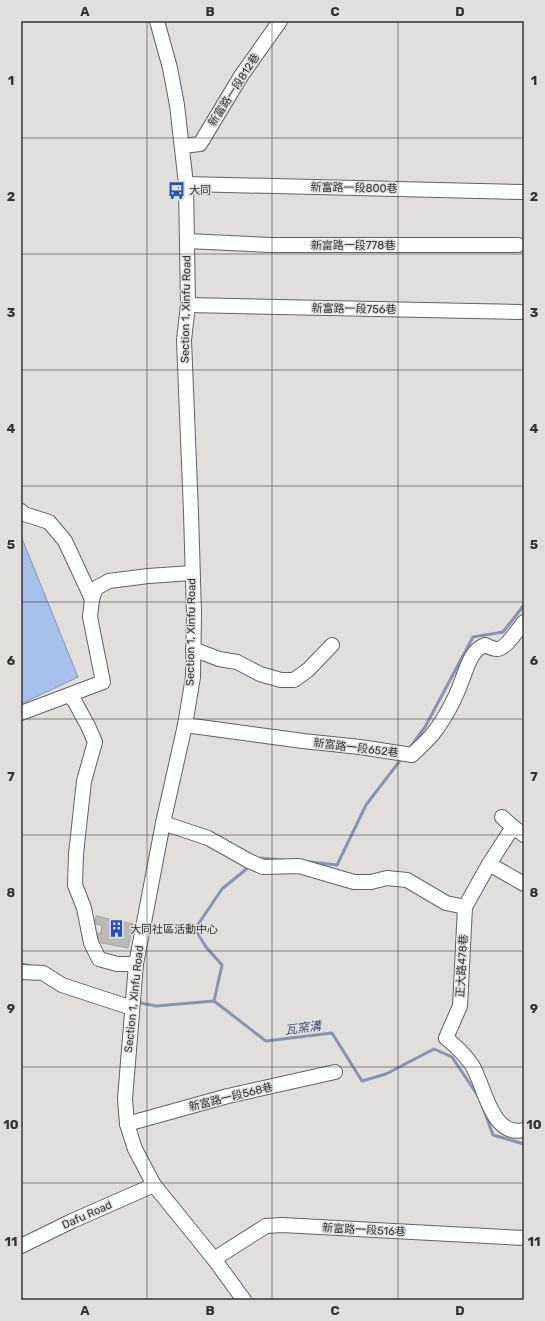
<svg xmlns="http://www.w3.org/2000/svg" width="545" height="1321" viewBox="0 0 545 1321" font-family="Rubik,'Noto Sans TC',sans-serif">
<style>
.water{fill:#a7bfeb;stroke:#8495b4}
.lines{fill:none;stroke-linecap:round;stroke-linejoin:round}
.stream{stroke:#8495b4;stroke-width:3}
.building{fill:#bcb8b6;stroke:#a5a2a0}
.minor-casing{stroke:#656160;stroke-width:16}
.minor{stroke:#fff;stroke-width:14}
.grid{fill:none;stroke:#343332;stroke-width:1;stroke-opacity:0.55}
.labels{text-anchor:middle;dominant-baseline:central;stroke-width:3;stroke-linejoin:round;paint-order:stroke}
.street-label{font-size:11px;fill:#343332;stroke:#e2dedc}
.poi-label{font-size:11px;fill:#343332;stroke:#e2dedc;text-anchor:start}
.water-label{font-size:12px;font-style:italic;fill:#334f87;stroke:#e2dedc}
.neatline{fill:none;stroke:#343332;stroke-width:1.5}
.grid-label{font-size:13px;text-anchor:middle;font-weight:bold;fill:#343332}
</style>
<rect width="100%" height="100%" fill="#e2dedc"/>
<polygon class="water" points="21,536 78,677 21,704"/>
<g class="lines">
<g class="stream">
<polyline points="409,749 425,727 473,637 503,632 524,605"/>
<polyline points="257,860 260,858 283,860"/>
<polyline points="310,862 337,865 366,805 402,758"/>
<polyline points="21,964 31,966"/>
<polyline points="214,1001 222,965 206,947 195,929 222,889 250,866"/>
<polyline points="136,1002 156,1006 214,1001 266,1041 332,1033 362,1081 386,1074 434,1049 452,1057 478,1096"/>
<polyline points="482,1105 493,1135 524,1144"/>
</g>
</g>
<polygon class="building" points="96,916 133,924 128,948 97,942 98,933 101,933 102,925 94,924"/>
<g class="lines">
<defs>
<g id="minor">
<polyline points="157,21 170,68 177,105 186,184 188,305 184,340 191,513 194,613 193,677 185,725 163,823 136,964 125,1099 127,1124 135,1149 154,1185 214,1259 244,1300"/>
<polyline points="182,146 200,144 241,76 280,21"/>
<polyline points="186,184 523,192"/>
<polyline points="187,241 270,245 518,245"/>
<polyline points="188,305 520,312"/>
<polyline points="21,511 24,514 49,522 65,541 92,599"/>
<polyline points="193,649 219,659 237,662 260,674 281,680 294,680 308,670 332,645"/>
<polyline points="69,695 75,702 88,726 95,742 84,781 76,854 75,885 84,908 91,943 99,959 117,964 136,964"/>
<polyline points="21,713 103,682 90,617 92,599 96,588 109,581 148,576 192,573"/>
<path d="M185,725L303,741L360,747L412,755C419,748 426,742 432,735C444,720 456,698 462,680C467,668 471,650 485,645C489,647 493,649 497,649C506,649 518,629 524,622"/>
<polyline points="502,817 513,827 524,835"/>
<polyline points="163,823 208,838 249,861 263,867 299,866 354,882 371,882 387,878 407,880 446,903 465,907 489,864 524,884"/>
<polyline points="489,864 513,827"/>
<path d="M465,907L460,1006L446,1038C456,1046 465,1055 472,1065C485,1086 491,1138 524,1130"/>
<polyline points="21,972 43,973 62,985 132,1008"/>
<polyline points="127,1124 228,1096 335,1072"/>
<polyline points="21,1246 72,1221 154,1185"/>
<polyline points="214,1259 266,1226 282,1225 524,1238"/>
</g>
</defs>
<use href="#minor" class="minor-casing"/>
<use href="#minor" class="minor"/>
</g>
<path class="grid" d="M147,21V1300M272,21V1300M398,21V1300M21,138H524M21,254H524M21,370H524M21,486H524M21,602H524M21,719H524M21,835H524M21,951H524M21,1067H524M21,1183H524"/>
<defs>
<symbol id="bus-bare" viewBox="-9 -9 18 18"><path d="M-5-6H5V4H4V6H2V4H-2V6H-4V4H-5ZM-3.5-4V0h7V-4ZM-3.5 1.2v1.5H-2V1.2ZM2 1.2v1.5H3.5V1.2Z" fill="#1e52bf" stroke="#e2dedc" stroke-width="2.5" paint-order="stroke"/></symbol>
<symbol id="building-bare" viewBox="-9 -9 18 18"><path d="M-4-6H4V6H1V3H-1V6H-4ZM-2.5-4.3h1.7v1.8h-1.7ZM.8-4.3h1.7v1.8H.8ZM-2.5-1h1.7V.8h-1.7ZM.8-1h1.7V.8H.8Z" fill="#1e52bf" stroke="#e2dedc" stroke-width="2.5" paint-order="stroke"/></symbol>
</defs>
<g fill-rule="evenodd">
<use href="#bus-bare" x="164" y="178" width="25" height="25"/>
<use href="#building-bare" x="104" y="916" width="25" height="25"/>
</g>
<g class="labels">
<g class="street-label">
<text transform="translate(234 90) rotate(-57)">新富路一段812巷</text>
<text transform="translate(354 188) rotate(1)">新富路一段800巷</text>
<text x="353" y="245">新富路一段778巷</text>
<text transform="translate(186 309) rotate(-89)">Section 1, Xinfu Road</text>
<text transform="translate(354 309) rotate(1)">新富路一段756巷</text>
<text transform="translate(191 632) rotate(-89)">Section 1, Xinfu Road</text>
<text transform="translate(356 748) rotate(7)">新富路一段652巷</text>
<text transform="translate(462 966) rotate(-87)">正大路478巷</text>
<text transform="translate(134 999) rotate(-84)">Section 1, Xinfu Road</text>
<text transform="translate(231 1097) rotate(-14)">新富路一段568巷</text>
<text transform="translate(87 1215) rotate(-24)">Dafu Road</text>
<text transform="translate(364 1230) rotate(3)">新富路一段516巷</text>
</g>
<g class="poi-label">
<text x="189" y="190">大同</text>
<text x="130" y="929">大同社區活動中心</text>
</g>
<g class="water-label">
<text transform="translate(303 1028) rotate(-7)">瓦窯溝</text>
</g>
</g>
<rect width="545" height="1321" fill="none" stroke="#e2dedc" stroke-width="44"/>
<rect x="22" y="22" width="501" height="1277" class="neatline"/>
<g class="grid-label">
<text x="85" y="16">A</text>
<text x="210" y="16">B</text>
<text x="335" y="16">C</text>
<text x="460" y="16">D</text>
<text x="11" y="85">1</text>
<text x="534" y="85">1</text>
<text x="11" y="201">2</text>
<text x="534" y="201">2</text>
<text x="11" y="317">3</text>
<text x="534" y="317">3</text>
<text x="11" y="433">4</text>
<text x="534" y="433">4</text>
<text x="11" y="549">5</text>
<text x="534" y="549">5</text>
<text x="11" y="665">6</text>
<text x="534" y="665">6</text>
<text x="11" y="781">7</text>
<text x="534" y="781">7</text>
<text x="11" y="897">8</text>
<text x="534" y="897">8</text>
<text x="11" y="1013">9</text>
<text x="534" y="1013">9</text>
<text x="11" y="1129">10</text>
<text x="534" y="1129">10</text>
<text x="11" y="1246">11</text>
<text x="534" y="1246">11</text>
<text x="85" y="1315">A</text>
<text x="210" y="1315">B</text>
<text x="335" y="1315">C</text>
<text x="460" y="1315">D</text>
</g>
</svg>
